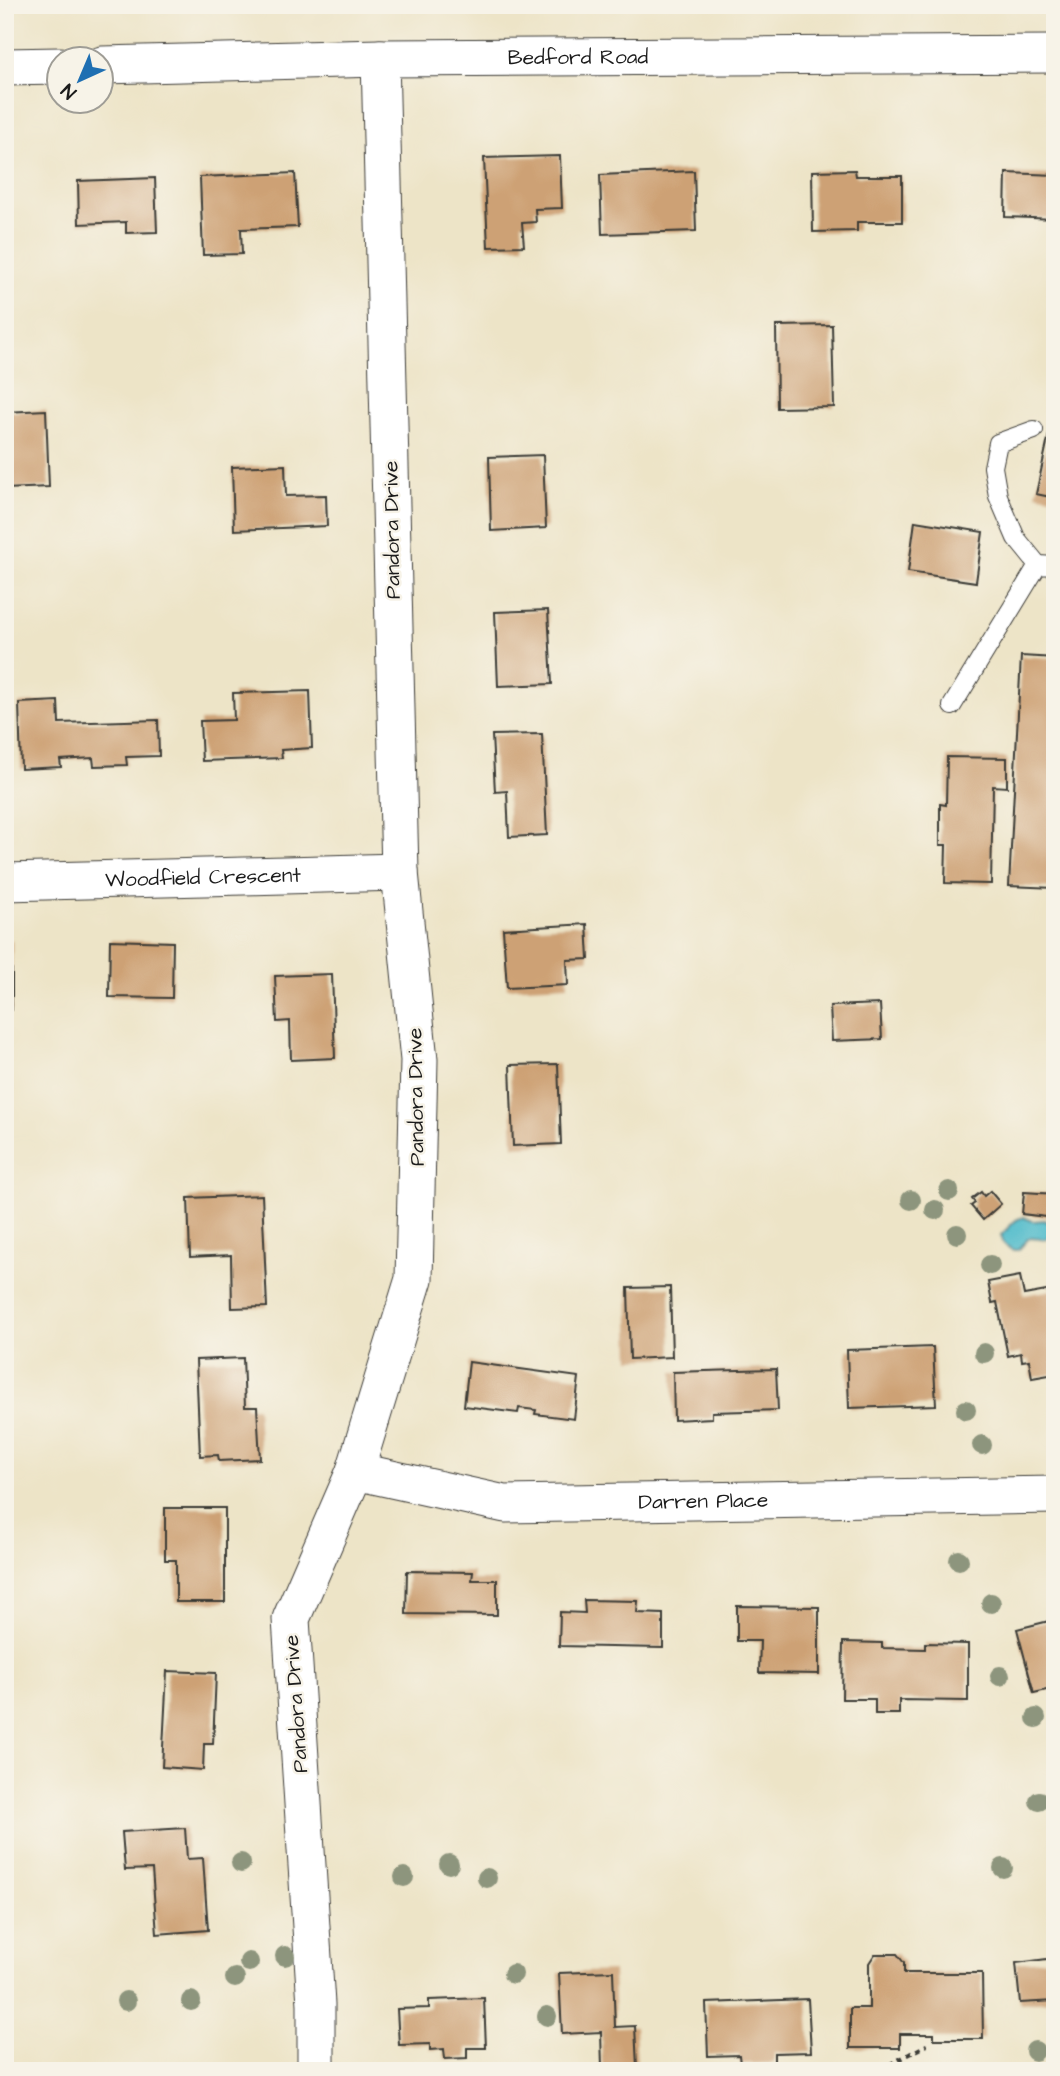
<svg xmlns="http://www.w3.org/2000/svg" width="1060" height="2076" viewBox="0 0 1060 2076" font-family="'Architects Daughter',sans-serif">
<style>
.water{fill:#4fbbcb;stroke:#366c74;stroke-width:2}
.building{fill:#cda175}
.lines{fill:none;stroke-linecap:round;stroke-linejoin:round}
.lane-casing{stroke:#3b3a36;stroke-width:20}
.street-casing{stroke:#3b3a36;stroke-width:39}
.path{stroke:#3b3a36;stroke-width:4.5;stroke-dasharray:5 5;stroke-linecap:butt}
.lane{stroke:#fff;stroke-width:18}
.street{stroke:#fff;stroke-width:37}
.tree{fill:#8d957d}
.labels{text-anchor:middle;dominant-baseline:central;stroke-width:5;stroke-linejoin:round;paint-order:stroke}
.street-label{font-size:21px;fill:#1c1c1c;stroke:#f7f3e8}
</style>
<rect width="100%" height="100%" fill="#f7f3e8"/>
<filter id="ink" filterUnits="userSpaceOnUse"><feTurbulence type="fractalNoise" baseFrequency=".0143" numOctaves="2"/><feDisplacementMap in="SourceGraphic" scale="14" xChannelSelector="R" yChannelSelector="G"/><feConvolveMatrix kernelMatrix="1 2 1 2 8 2 1 2 1" color-interpolation-filters="sRGB"/></filter>
<filter id="wash" filterUnits="userSpaceOnUse"><feTurbulence type="fractalNoise" baseFrequency=".00686" numOctaves="4" result="noise"/><feDisplacementMap in="SourceGraphic" scale="28" xChannelSelector="R" yChannelSelector="G"/><feGaussianBlur stdDeviation="1.57" result="paint"/><feColorMatrix in="noise" values="0 0 0 0 0 0 0 0 0 0 0 0 0 0 0 0 0 1.4 0 .05"/><feComposite in="paint" operator="in"/></filter>
<g filter="url(#wash)">
<rect width="100%" height="100%" fill="#ede4c7"/>
<path class="water" d="M1023,1217L1033,1221L1045,1220L1051,1225L1053,1232C1048,1243 1039,1238 1029,1238L1018,1250H1012L1004,1244L1001,1235L1016,1220Z"/>
<g id="blocks">
<g class="building">
<polygon points="560,156 562,208 535,209 536,222 522,223 524,246 488,247 484,158"/>
<polygon points="855,170 856,176 902,176 902,222 857,222 857,231 813,232 812,171"/>
<polygon points="694,171 696,231 602,234 600,175"/>
<polygon points="295,173 298,227 241,229 242,254 203,255 200,177"/>
<polygon points="1006,173 1055,175 1055,219 1005,217"/>
<polygon points="155,178 157,232 126,233 126,222 79,224 78,181"/>
<polygon points="9,207 12,279 5,279 5,208"/>
<polygon points="832,325 834,407 777,408 776,326"/>
<polygon points="46,410 49,487 5,489 5,412"/>
<polygon points="1049,434 1055,436 1055,498 1036,494"/>
<polygon points="543,455 546,528 491,531 489,457"/>
<polygon points="285,465 286,496 326,495 327,526 234,530 232,467"/>
<polygon points="915,521 983,532 976,582 908,572"/>
<polygon points="548,610 552,684 498,686 495,612"/>
<polygon points="1021,656 1055,658 1055,888 1009,886"/>
<polygon points="310,691 312,748 281,750 282,758 202,761 200,721 234,720 233,693"/>
<polygon points="58,701 59,723 158,720 159,756 126,757 127,765 94,766 93,758 60,760 61,767 21,769 19,703"/>
<polygon points="542,734 547,835 509,837 507,791 495,792 492,735"/>
<polygon points="947,757 1007,758 1007,787 993,786 991,884 945,883 946,845 940,845 940,804 946,805"/>
<polygon points="587,924 589,959 567,960 568,985 507,988 503,929"/>
<rect x="5" y="940" width="7" height="70"/>
<polygon points="110,940 173,942 172,998 109,997"/>
<polygon points="332,974 335,1058 291,1060 290,1021 277,1022 275,976"/>
<polygon points="880,1004 882,1039 832,1041 830,1006"/>
<polygon points="558,1064 561,1144 513,1146 510,1065"/>
<polygon points="990,1191 1001,1204 983,1220 971,1206 975,1203 972,1199 981,1192 984,1196"/>
<polygon points="1024,1192 1055,1194 1055,1218 1022,1214"/>
<polygon points="262,1195 267,1307 232,1308 231,1255 190,1257 188,1198"/>
<polygon points="1020,1276 1024,1295 1052,1290 1051,1281 1055,1280 1055,1374 1032,1378 1029,1360 1022,1361 1021,1353 1008,1356 997,1302 992,1303 988,1282"/>
<polygon points="670,1287 672,1357 630,1359 628,1288"/>
<polygon points="933,1347 936,1405 849,1408 847,1350"/>
<polygon points="243,1358 245,1407 257,1407 260,1459 219,1461 218,1455 200,1456 196,1360"/>
<polygon points="469,1362 579,1377 574,1419 535,1414 536,1410 519,1408 518,1413 464,1406"/>
<polygon points="776,1369 778,1410 712,1412 712,1418 674,1420 673,1372"/>
<polygon points="165,1508 225,1508 225,1602 176,1602 176,1560 165,1560"/>
<polygon points="407,1571 473,1572 472,1580 497,1580 497,1615 406,1614"/>
<polygon points="584,1600 638,1601 637,1613 663,1614 663,1648 559,1646 560,1612 585,1613"/>
<polygon points="737,1606 819,1607 819,1674 759,1673 760,1641 737,1641"/>
<polygon points="1053,1620 1055,1625 1055,1688 1034,1693 1017,1629"/>
<polygon points="843,1642 882,1643 882,1648 925,1649 925,1643 968,1644 968,1701 899,1700 899,1714 875,1714 875,1699 842,1699"/>
<polygon points="167,1671 216,1673 213,1744 204,1744 203,1770 162,1767"/>
<polygon points="185,1828 187,1859 203,1858 208,1930 157,1934 152,1869 125,1870 122,1832"/>
<polygon points="875,1954 897,1954 904,1963 904,1973 982,1973 983,2039 934,2039 934,2034 900,2034 900,2048 850,2048 850,2008 869,2008 869,1963"/>
<polygon points="1055,1958 1055,2001 1020,2003 1016,1963"/>
<polygon points="613,1971 615,2027 635,2026 637,2067 602,2068 601,2032 562,2034 559,1973"/>
<polygon points="484,1998 486,2048 467,2048 467,2058 445,2059 444,2049 430,2050 430,2044 399,2045 397,2009 429,2008 429,2000"/>
<polygon points="808,1999 811,2052 774,2053 774,2063 740,2064 739,2055 708,2056 706,2003"/>
</g>
</g>
</g>
<g filter="url(#ink)">
<use href="#blocks" fill-opacity="0" stroke="#3b3a36" stroke-width="2"/>
<g class="lines">
<defs>
<g id="lane">
<polyline points="1034,430 998,443 993,467 998,496 1016,538 1038,565"/>
<polyline points="952,706 1038,565 1055,566"/>
</g>
<g id="street">
<path id="s1" d="M102,65L380,58L1055,54"/>
<polyline points="5,67 60,66"/>
<path id="s2" d="M5,882L400,872"/>
<path id="s3" d="M355,1471L505,1504L1055,1495"/>
<polyline points="316,2071 316,2004 291,1619 355,1471 414,1279 419,1060 400,872 380,58"/>
</g>
</defs>
<use href="#lane" class="lane-casing"/>
<use href="#street" class="street-casing"/>
<g class="path">
<polyline points="1054,2006 1055,2010"/>
<polyline points="881,2069 927,2045"/>
</g>
<use href="#lane" class="lane"/>
<use href="#street" class="street"/>
</g>
<g class="tree">
<circle cx="949" cy="1191" r="10"/>
<circle cx="911" cy="1200" r="10"/>
<circle cx="935" cy="1210" r="10"/>
<circle cx="957" cy="1234" r="10"/>
<circle cx="990" cy="1265" r="10"/>
<circle cx="984" cy="1353" r="10"/>
<circle cx="966" cy="1410" r="10"/>
<circle cx="982" cy="1445" r="10"/>
<circle cx="959" cy="1560" r="10"/>
<circle cx="991" cy="1603" r="10"/>
<circle cx="1000" cy="1676" r="10"/>
<circle cx="1036" cy="1718" r="10"/>
<circle cx="1039" cy="1801" r="10"/>
<circle cx="241" cy="1863" r="10"/>
<circle cx="449" cy="1864" r="10"/>
<circle cx="1003" cy="1868" r="10"/>
<circle cx="404" cy="1877" r="10"/>
<circle cx="487" cy="1878" r="10"/>
<circle cx="285" cy="1956" r="10"/>
<circle cx="249" cy="1962" r="10"/>
<circle cx="513" cy="1974" r="10"/>
<circle cx="235" cy="1978" r="10"/>
<circle cx="126" cy="2001" r="10"/>
<circle cx="191" cy="2001" r="10"/>
<circle cx="547" cy="2016" r="10"/>
<circle cx="1035" cy="2051" r="10"/>
</g>
</g>
<g class="labels">
<g class="street-label">
<text stroke="none"><textPath href="#s1" startOffset="476">Bedford Road</textPath></text>
<text transform="translate(392 530) rotate(-91)">Pandora Drive</text>
<text stroke="none"><textPath href="#s2" startOffset="198">Woodfield Crescent</textPath></text>
<text transform="translate(416 1097) rotate(-91)">Pandora Drive</text>
<text stroke="none"><textPath href="#s3" startOffset="352">Darren Place</textPath></text>
<text transform="translate(296 1704) rotate(-94)">Pandora Drive</text>
</g>
</g>
<rect width="1060" height="2076" fill="none" stroke="#f7f3e8" stroke-width="28"/>
<g transform="translate(80 80) rotate(224)"><circle r="33" fill="#f7f3e8" stroke="#9f9d96" stroke-width="2"/>
<path d="M0-5L12 26L0 18L-12 26Z" fill="#1f6fb2"/>
<text y="-10" font-size="19" font-weight="bold" text-anchor="middle" fill="#1c1c1c">N</text>
</g>
</svg>
